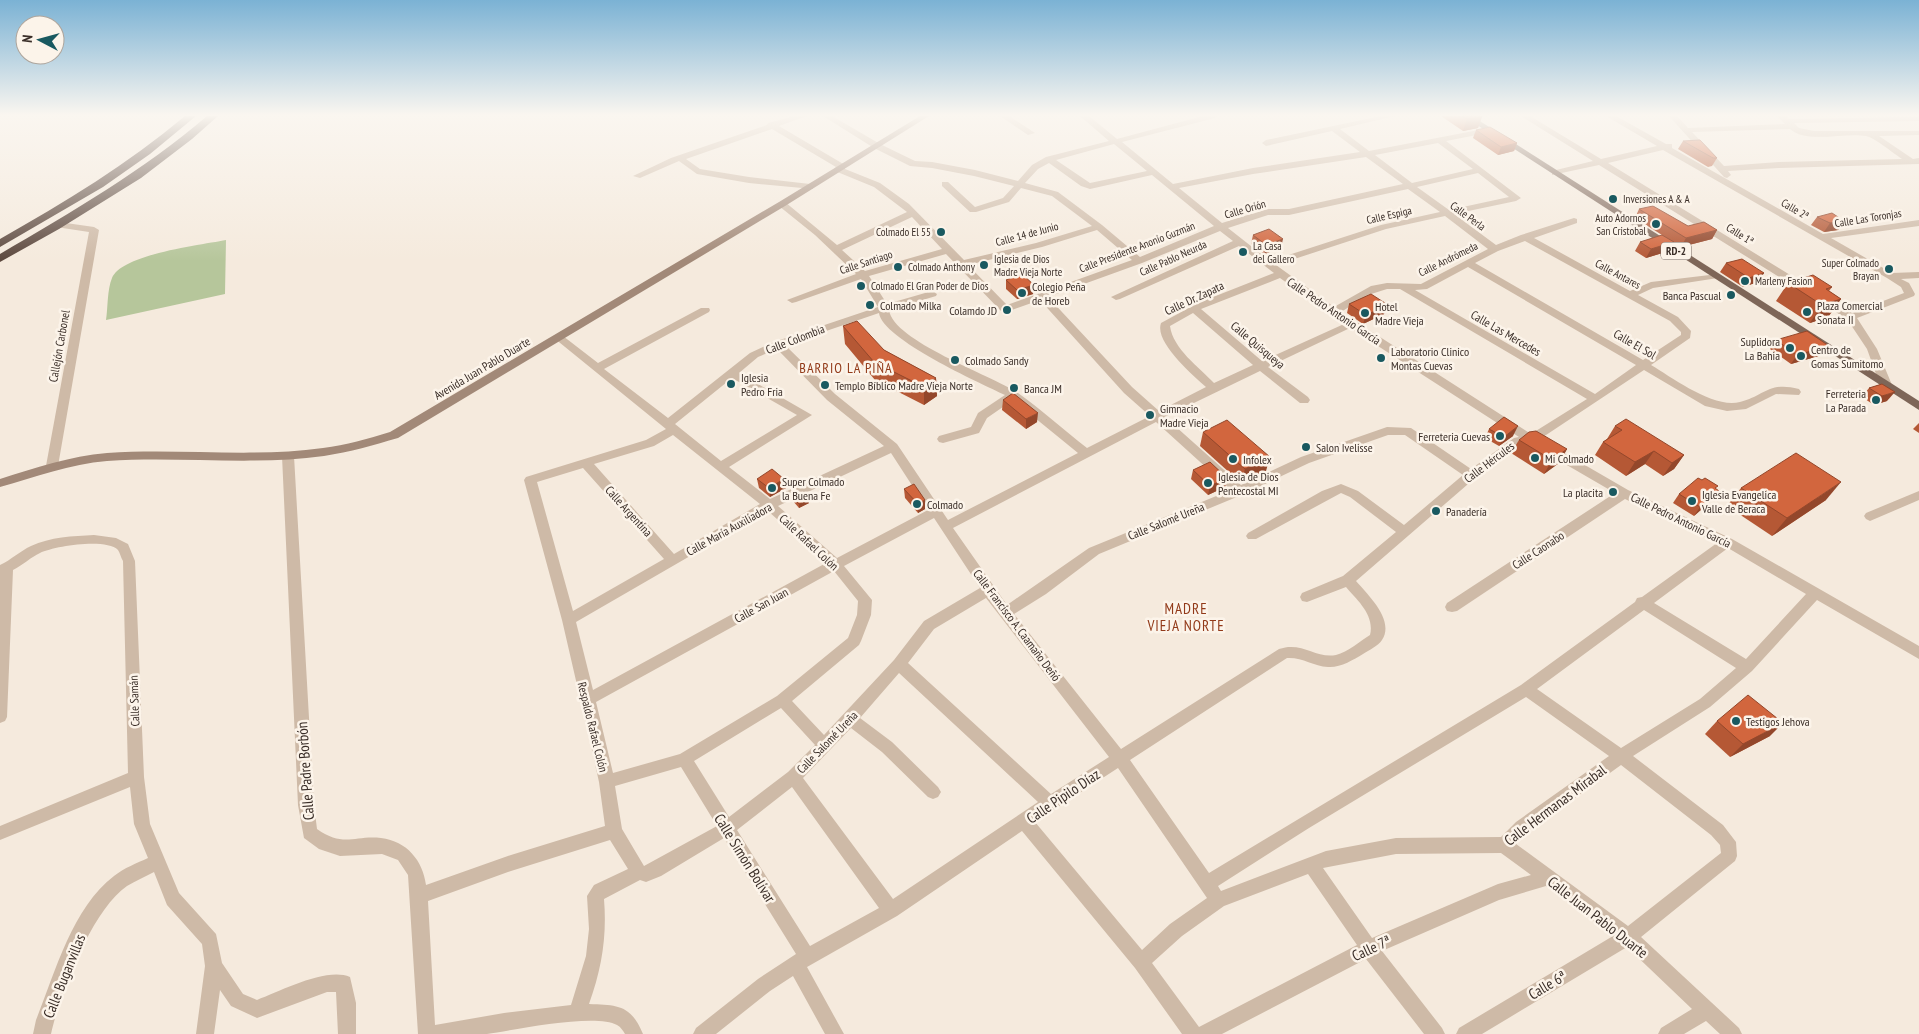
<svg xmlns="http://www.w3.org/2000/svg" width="1919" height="1034" viewBox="0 0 1919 1034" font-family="'PT Sans Narrow',sans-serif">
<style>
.green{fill:#b6c69b}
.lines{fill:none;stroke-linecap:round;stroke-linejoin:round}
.street{fill:#cebaa7;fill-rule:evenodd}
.secondary{fill:#a28978;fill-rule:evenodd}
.primary{fill:#7e6658;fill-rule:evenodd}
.highway{fill:#5c483e;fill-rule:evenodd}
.wall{fill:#b55835}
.shaded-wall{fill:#93472b}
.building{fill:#d2663e;stroke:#93472b}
.poi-dot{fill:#195960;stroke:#fcf4ea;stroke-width:2}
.labels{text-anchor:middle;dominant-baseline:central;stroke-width:5;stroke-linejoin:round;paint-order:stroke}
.far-poi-label{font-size:11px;fill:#3a2e28;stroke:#fcf4ea;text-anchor:start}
.far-street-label{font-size:11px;fill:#3a2e28;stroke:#fcf4ea}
.shield{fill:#fcf4ea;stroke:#746962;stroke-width:1}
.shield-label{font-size:11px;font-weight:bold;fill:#3a2e28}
.poi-label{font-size:12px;fill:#3a2e28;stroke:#fcf4ea;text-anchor:start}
.street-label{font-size:12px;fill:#3a2e28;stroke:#fcf4ea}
.neighbourhood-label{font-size:14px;letter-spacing:1px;fill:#923a19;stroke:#fcf4ea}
.quarter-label{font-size:15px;letter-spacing:1px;fill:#923a19;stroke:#fcf4ea}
.near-street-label{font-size:15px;fill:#3a2e28;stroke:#fcf4ea}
</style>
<rect width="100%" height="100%" fill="#f5eadd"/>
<path class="green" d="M226,240L225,294L106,320C108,308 107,290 112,278C122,254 201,245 226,240Z"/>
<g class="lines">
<g class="street">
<path d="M795,116H807L779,126L845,165V169L880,183L909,204L964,260L1036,243L1092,226L1052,196L1021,188L1009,202L976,212H970L942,186V182H948L975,207L1003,198L1014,186L974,176L932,168L910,166L874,148L823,116H832L880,144L915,161L932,162L975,170L1018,181L1032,165L1046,157L1109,141L1080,116H1089L1117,139L1203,116H1216L1215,118L1122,142L1173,184L1253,168L1360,152L1332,131L1266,146L1262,143L1266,140L1381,116H1395L1340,129L1369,151L1489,128L1493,130L1492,132L1446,141L1521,198L1516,201L1454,214L1496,245L1521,235L1574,218L1577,219V223L1534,238L1630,291L1651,282L1718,274V278L1653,288L1638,295L1678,317L1691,331L1690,338L1651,365C1673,378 1714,409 1740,402C1765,396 1768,381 1799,389L1801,392L1799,395L1776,394L1746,409L1727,411L1705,406L1644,370L1540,439L1628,490L1732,539L1919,646V659L1817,600L1752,671L1710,707L1633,756L1723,825L1736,842L1737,856L1735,861L1641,937L1739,1028L1742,1034H1720L1706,1021L1684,1034H1658L1661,1028L1692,1009L1627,947L1482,1034H1456L1459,1028L1613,936L1546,886L1499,900L1382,951L1442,1028L1445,1034H1424L1366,959L1222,1034H1182L1135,968L1022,831L897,916L807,967L844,1034H825L793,976L770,991L716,1034H693L696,1028L758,979L796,954L724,838L661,876L646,882L640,880L604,899C607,936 602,968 589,1004C618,1005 631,1005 643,1034H625C623,1031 621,1027 617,1025C595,1013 514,1030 487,1034C465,1034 441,1034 418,1034L408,875L398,860L382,854L340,856L319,849L304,838L298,805L282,456L288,452L294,456L314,805L317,829C344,848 354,835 381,838C407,841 423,861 426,885L511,855L605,826L599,782L582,705L579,700L580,698L562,620L524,480L526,477L646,440L666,429L554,338L555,336H563L598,363L701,308H709L710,310L709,312L604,369L668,418L750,353L774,342L878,307L861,279L796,302L792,303L787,300L856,274L815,235L779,206V202H785L837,245L907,212L874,187L835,171L834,169L836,167L772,129L686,159L700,169L749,177L810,184L813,185V189L749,183L697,174L679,161L640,178L633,176L671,158L767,125L768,123ZM1438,143L1473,169L1412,183L1375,155ZM1114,144L1147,171L1090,183L1056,160ZM1366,157L1403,184L1289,209H1267L1222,223L1179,188L1253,174ZM1049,163L1081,186L1090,189L1152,175L1214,226L1140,257L1102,225L1058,192L1025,183L1038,169ZM1478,173L1509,197L1449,210L1417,187ZM1408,189L1440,212L1381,225L1270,261L1228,228L1268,215H1289ZM1445,216L1488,249L1421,284L1387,283L1371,286L1334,307L1276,265L1386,229ZM912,217L942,249L865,271L842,250ZM1097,230L1132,260L1007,305L968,265L1042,247ZM1220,231L1233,241L1111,297L1116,300L1120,299L1239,246L1274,273L1198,303L1161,323C1154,342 1193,375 1206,387L1159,411L1132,387L1048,297L1142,263ZM1525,241L1670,321L1681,332V335L1643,360L1475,263L1498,251ZM946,254L1001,311H1009L1040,300L1124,393L1150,416L1087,448C1064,430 1042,410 1018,393C991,375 893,341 889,310L936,296L937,294L932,291L887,304L869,276ZM1468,267L1636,365L1595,394L1415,290L1427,289ZM1280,278L1344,324L1262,361L1201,309ZM1387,289H1400L1587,399L1531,434L1341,312L1368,295ZM879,313C882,339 980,383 1005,395L978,413L971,427L939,436L937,439L939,442L943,443L979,433L987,418L1013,400L1078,453L948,520L897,444L835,394L785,345ZM1193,313L1253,365L1214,383C1199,367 1173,349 1170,326ZM1350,328L1519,437L1514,438L1471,469L1411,428L1387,427L1301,457L1241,485L1165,417L1260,371L1300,403H1308L1310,400L1308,397L1268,367ZM777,349L827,400L884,446L770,499L729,467L812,415L739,373L758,357ZM732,378L797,415L721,461L675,424ZM1156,422L1231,490L1089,548L1007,605L953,528ZM673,435L760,504L674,554L594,464L654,446ZM1388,435H1405L1463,475L1404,525L1358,491L1341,484L1322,491L1248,533L1246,536L1248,539H1256L1341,493L1350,497L1396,532L1343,576L1302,593L1300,597L1302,601L1307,602L1346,587C1357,600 1375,615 1370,635C1360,641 1348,652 1336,655C1316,659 1302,641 1279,649L1121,749L1014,614L1046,594L1099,554L1244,494L1309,463ZM1529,443L1615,493L1447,603L1445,607L1447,611L1452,612L1457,611L1625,499L1717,543L1642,597L1637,598L1635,602L1521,685L1209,873L1130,760L1287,658C1302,657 1313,666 1328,667C1340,668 1353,660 1363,654C1369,650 1378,646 1382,640C1395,620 1368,595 1356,581L1475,478L1521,444ZM891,453L928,510L837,558L778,506ZM583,468L664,559L573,611L537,482ZM768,511L826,563L593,690L576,622ZM934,518L980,588L924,621L894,660L824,735L792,701L859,645L861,641L871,615L872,600L844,566ZM1728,548L1806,594L1746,659L1654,603ZM834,571L858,601L857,615L848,638L777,696L680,754L613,773L596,702ZM986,598L1109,757L1051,794L908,663L934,629ZM1644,610L1736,668L1700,699L1621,748L1537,689ZM899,673L1038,802L893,899L803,778L851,728L882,752L928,797L933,799L938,797L941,792L938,787L892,742L860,718ZM1526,697L1609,756L1516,822L1501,837L1396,838L1326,851L1221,891L1218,886L1309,828ZM781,708L815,745L788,772L729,817L694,761ZM1621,765L1711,835L1720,845L1721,853L1628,926L1516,844L1528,832ZM681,767L717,826L644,866L622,829L615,786ZM1118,768L1207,898L1170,924L1142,950L1035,822ZM792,787L879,908L810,946L737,830ZM610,840L628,869L594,885L587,896L589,929L586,956L571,1005L504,1013L435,1025L428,901L511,871ZM1501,853L1531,875L1498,884L1372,938L1323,868L1396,854ZM1308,874L1357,945L1199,1027L1152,963L1182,936L1224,906Z"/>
<polygon points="1000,116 1009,116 1035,133 1028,135"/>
<path d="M1521,116H1530L1601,159L1657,146L1606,116H1616L1666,144H1672V148L1823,234L1919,220V226L1831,238L1892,273L1919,272V278L1901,279L1909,283L1915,294L1914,296L1857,318L1877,349L1892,385L1890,388L1886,389L1880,385L1867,349L1847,319L1599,165L1552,175V171L1593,161ZM1663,150L1887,278L1901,287L1904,293L1852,313L1608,163Z"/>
<path d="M1669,116H1677L1688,128L1785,124L1777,116H1786L1788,119L1919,117V121L1794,123L1799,128L1814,131H1919V135L1879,136L1913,159L1919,158V164L1779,168L1728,171L1731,175L1727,178L1724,177ZM1790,129C1806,144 1845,132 1866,136C1875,138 1893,153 1902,159L1779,162L1724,166L1692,132Z"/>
<polygon points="59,222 94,227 99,230 58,466 52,470 46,466 89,232 56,227 56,223"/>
<polygon points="1919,491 1919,500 1870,521 1866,519 1864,516 1866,513"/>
<path d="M94,535L116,538L128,544L135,561L144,777L150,824L179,893L216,934L222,963L243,994L257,1000C281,991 326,967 350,977L356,1003V1034H338L336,992H327L257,1018L231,1006L220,990L214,1034H196L205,966L202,944L167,905L154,872C145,877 135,881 127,886C92,910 60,993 51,1034H33L36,1020C55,973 72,908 114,876C124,868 137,863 148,858L134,824L130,787L0,840V826L128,773L123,561C121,558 120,553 118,550C106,538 55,546 40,553C31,557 23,565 13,570L7,717L5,721L0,723V565C11,560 20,551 31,546C50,537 73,536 94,535Z"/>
</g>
<path class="secondary" d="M920,116H929L785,206L398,438C374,445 350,452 324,456C252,466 179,456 107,461C70,464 35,477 0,487V479C35,468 70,456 107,453C179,448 252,458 323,448C346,445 368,439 390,432L779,202Z"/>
<polygon class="primary" points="1463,116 1472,116 1919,401 1919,410"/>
<g class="highway">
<path d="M185,116H196L150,154L103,187L0,247V239C65,202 128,164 185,116Z"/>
<path d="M207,116H218L192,139L141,178L59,229L0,262V254C72,212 144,170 207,116Z"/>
</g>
</g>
<g class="wall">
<polygon points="1441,116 1481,116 1478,128 1463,131"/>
<polygon points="1476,130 1517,143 1514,151 1498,155 1473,138"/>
<polygon points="1683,141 1717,158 1712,166 1708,167 1678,149"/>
<polygon points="1639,209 1688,226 1717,230 1712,239 1681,247 1674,242 1669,251 1646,258 1635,251 1640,242 1662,235 1635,218"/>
<polygon points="1817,217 1844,221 1838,230 1824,232 1811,225"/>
<polygon points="1253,235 1281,248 1264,254 1251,244"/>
<polygon points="1726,263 1764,273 1758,282 1743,287 1720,272"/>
<polygon points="1006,280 1034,285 1033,294 1017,299 1006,289"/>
<polygon points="1788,283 1832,287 1829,291 1841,299 1828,317 1810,323 1776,301"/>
<polygon points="1349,304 1384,314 1363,324 1347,313"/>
<polygon points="843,326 884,350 936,378 937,396 924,405 875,380 845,344"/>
<polygon points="1776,340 1829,346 1822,355 1791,364 1770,349"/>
<polygon points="1882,384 1887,401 1874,405 1862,397 1869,388"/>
<polygon points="1003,400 1037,422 1026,429 1002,410"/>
<polygon points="1919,423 1919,433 1913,429"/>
<polygon points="1615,426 1684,455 1674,469 1663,476 1645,464 1626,476 1595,455 1603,442 1607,439"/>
<polygon points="1489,429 1513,436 1499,446 1485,438"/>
<polygon points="1203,432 1266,471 1241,483 1200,446"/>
<polygon points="1519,440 1567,449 1559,463 1544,474 1511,453"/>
<polygon points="1193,470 1227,478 1225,487 1208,495 1191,479"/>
<polygon points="757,479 784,479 786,488 770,497 759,488"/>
<polygon points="1741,488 1826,500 1772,536 1727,506"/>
<polygon points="904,489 925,500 925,509 918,513 905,498"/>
<polygon points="1716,489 1712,500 1694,516 1673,503 1679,494"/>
<polygon points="792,497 809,499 809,503 799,508 793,501"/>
<polygon points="1717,721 1770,736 1730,757 1705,734"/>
</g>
<g class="shaded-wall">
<polygon points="1482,117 1478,128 1463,131 1467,119"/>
<polygon points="1517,143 1514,151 1498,155 1501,147"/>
<polygon points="1844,221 1838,230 1824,232 1830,223"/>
<polygon points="1717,230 1712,239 1681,247 1686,238"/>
<polygon points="1283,239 1281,248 1264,254 1266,245"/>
<polygon points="1674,242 1669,251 1646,258 1651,249"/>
<polygon points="1764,273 1758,282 1743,287 1749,278"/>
<polygon points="1034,285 1033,294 1017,299 1017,290"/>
<polygon points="1841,299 1828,317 1810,323 1822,305"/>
<polygon points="1388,305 1384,314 1363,324 1366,315"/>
<polygon points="1829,346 1822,355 1791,364 1797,355"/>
<polygon points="936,378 937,396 924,405 924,387"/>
<polygon points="1895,392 1887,401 1874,405 1882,396"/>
<polygon points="1038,413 1037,422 1026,429 1026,419"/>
<polygon points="1518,426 1513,436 1499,446 1504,437"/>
<polygon points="1567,449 1559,463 1544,474 1552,460"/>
<polygon points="1654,451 1645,464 1626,476 1635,462"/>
<polygon points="1684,455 1674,469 1663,476 1672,463"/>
<polygon points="1270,457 1266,471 1241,483 1245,469"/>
<polygon points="1227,478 1225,487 1208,495 1210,486"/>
<polygon points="784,479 786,488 770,497 769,488"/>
<polygon points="1841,482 1826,500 1772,536 1787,518"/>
<polygon points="1719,491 1712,500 1694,516 1700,507"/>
<polygon points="809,499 809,503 799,508 799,504"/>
<polygon points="925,500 925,509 918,513 918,504"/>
<polygon points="1783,723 1770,736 1730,757 1743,744"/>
</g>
<g class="building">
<polygon points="1462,116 1481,116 1482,117 1467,119"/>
<polygon points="1490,127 1517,143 1501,147 1476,130"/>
<polygon points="1700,140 1717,158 1713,158 1683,141"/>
<polygon points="1653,206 1688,226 1704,222 1717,230 1686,238 1639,209"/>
<polygon points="1832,213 1844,221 1830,223 1817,217"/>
<polygon points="1269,229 1283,239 1266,245 1253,235"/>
<polygon points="1662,235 1674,242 1651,249 1640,242"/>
<polygon points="1742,259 1764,273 1749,278 1726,263"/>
<polygon points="1022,274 1034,285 1017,290 1006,280"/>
<polygon points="1813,275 1832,287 1826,289 1841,299 1822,305 1788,283"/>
<polygon points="1371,294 1388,305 1366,315 1349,304"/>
<polygon points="857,321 884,350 936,378 924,387 874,362 843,326"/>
<polygon points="1807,331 1829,346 1797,355 1776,340"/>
<polygon points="1882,384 1895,392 1882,396 1869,388"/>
<polygon points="1013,393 1038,413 1026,419 1003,400"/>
<polygon points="1504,417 1518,426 1504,437 1489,429"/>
<polygon points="1626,419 1684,455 1672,463 1654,451 1635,462 1603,442 1622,430 1615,426"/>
<polygon points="1227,420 1270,457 1245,469 1203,432"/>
<polygon points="1536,431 1567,449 1552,460 1519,440 1529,432"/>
<polygon points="1796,453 1841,482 1787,518 1741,488"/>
<polygon points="1210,462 1227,478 1210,486 1193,470"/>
<polygon points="772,469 784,479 769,488 757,479"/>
<polygon points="1698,478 1702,480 1705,478 1718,486 1715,488 1719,491 1700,507 1679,494"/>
<polygon points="914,484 925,500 918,504 904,489"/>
<polygon points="802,492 809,499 799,504 792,497"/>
<polygon points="1748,695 1783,723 1743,744 1717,721"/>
</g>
<linearGradient id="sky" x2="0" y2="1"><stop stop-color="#7bb2d4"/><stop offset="0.44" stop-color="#faf6f0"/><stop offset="1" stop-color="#faf6f0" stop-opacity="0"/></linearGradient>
<rect width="1919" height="261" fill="url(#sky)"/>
<g class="poi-dot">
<circle cx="1613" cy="199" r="5"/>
<circle cx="1656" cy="224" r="5"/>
<circle cx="941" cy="232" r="5"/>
<circle cx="1243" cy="252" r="5"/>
<circle cx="984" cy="265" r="5"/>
<circle cx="898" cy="267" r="5"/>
<circle cx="1889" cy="269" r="5"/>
<circle cx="1745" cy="281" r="5"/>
<circle cx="861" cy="286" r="5"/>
<circle cx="1022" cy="293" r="5"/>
<circle cx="1731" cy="295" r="5"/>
<circle cx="870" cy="305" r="5"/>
<circle cx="1007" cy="310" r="5"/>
<circle cx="1807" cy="312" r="5"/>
<circle cx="1365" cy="313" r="5"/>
<circle cx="1790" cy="348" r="5"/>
<circle cx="1801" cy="356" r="5"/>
<circle cx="1381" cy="358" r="5"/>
<circle cx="955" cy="360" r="5"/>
<circle cx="731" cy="384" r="5"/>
<circle cx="825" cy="385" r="5"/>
<circle cx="1014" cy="388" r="5"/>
<circle cx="1876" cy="400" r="5"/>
<circle cx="1150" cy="415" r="5"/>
<circle cx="1500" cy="436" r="5"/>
<circle cx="1306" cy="447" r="5"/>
<circle cx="1535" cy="458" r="5"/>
<circle cx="1233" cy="459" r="5"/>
<circle cx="1208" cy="483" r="5"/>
<circle cx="772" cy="488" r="5"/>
<circle cx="1613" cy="492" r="5"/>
<circle cx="1692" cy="501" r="5"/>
<circle cx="917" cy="504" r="5"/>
<circle cx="1436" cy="511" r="5"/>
<circle cx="1736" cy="721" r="5"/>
</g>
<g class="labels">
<g class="far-poi-label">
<text x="1623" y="199">Inversiones A &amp; A</text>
<text x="1646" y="218" text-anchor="end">Auto Adornos<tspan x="1646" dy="13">San Cristobal</tspan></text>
<text x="931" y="232" text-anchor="end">Colmado El 55</text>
<text x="1253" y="246">La Casa<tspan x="1253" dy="13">del Gallero</tspan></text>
<text x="994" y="259">Iglesia de Dios<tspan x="994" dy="13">Madre Vieja Norte</tspan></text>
<text x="1879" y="263" text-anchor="end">Super Colmado<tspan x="1879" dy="13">Brayan</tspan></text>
<text x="908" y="267">Colmado Anthony</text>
<text x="1755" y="281">Marleny Fasion</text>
<text x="871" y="286">Colmado El Gran Poder de Dios</text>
</g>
<g class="far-street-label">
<text transform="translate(1245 209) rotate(-16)">Calle Orión</text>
<text transform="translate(1795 209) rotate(30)">Calle 2ª</text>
<text transform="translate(1389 215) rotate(-13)">Calle Espiga</text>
<text transform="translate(1468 216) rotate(36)">Calle Perla</text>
<text transform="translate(1868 218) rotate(-9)">Calle Las Toronjas</text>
<text transform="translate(1027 234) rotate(-15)">Calle 14 de Junio</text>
<text transform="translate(1740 234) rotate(32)">Calle 1ª</text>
<text transform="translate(1137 247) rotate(-21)">Calle Presidente Anonio Guzmán</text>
<text transform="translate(1173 258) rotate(-24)">Calle Pablo Neurda</text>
<text transform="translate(1448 259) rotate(-26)">Calle Andrómeda</text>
<text transform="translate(866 262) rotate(-18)">Calle Santiago</text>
<text transform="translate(1618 274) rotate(28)">Calle Antares</text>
</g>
<rect class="shield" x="1661" y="242.5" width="30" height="17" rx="4"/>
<g class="shield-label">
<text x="1676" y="251">RD-2</text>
</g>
<g class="poi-label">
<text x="1032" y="286">Colegio Peña<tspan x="1032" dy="14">de Horeb</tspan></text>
<text x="1721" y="295" text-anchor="end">Banca Pascual</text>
<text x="880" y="305">Colmado Milka</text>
<text x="1817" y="305">Plaza Comercial<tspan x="1817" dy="14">Sonata II</tspan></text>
<text x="1375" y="306">Hotel<tspan x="1375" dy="14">Madre Vieja</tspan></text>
<text x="997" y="310" text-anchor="end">Colamdo JD</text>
<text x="1780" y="341" text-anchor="end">Suplidora<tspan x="1780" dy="14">La Bahia</tspan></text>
<text x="1811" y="349">Centro de<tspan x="1811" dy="14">Gomas Sumitomo</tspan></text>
<text x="1391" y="351">Laboratorio Clinico<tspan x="1391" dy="14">Montas Cuevas</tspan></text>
<text x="965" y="360">Colmado Sandy</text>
<text x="741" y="377">Iglesia<tspan x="741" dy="14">Pedro Fria</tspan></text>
<text x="835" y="385">Templo Bíblico Madre Vieja Norte</text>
<text x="1024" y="388">Banca JM</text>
<text x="1866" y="393" text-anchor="end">Ferreteria<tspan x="1866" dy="14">La Parada</tspan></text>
<text x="1160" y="408">Gimnacio<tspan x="1160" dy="14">Madre Vieja</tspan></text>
<text x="1490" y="436" text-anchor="end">Ferreteria Cuevas</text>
<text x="1316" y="447">Salon Ivelisse</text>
<text x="1545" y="458">Mi Colmado</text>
<text x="1243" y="459">Infolex</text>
<text x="1218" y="476">Iglesia de Dios<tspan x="1218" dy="14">Pentecostal MI</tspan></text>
<text x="782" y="481">Super Colmado<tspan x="782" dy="14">la Buena Fe</tspan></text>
<text x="1603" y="492" text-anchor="end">La placita</text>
<text x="1702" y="494">Iglesia Evangelica<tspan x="1702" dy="14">Valle de Beraca</tspan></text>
<text x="927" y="504">Colmado</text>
<text x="1446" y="511">Panadería</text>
<text x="1746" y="721">Testigos Jehova</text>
</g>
<g class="street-label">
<text transform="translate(1194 298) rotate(-25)">Calle Dr. Zapata</text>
<text transform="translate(1334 311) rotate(34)">Calle Pedro Antonio García</text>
<text transform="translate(1506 333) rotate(30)">Calle Las Mercedes</text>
<text transform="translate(795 339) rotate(-21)">Calle Colombia</text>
<text transform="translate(1635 344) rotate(30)">Calle El Sol</text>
<text transform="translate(1258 345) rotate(40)">Calle Quisqueya</text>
<text transform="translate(59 346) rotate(-80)">Callejón Carbonel</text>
<text transform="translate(482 368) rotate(-31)">Avenida Juan Pablo Duarte</text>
<text transform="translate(1489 462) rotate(-37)">Calle Hércules</text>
<text transform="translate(629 511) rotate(48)">Calle Argentina</text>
<text transform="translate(1681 520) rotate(26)">Calle Pedro Antonio García</text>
<text transform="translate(1166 521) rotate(-22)">Calle Salomé Ureña</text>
<text transform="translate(729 529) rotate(-29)">Calle María Auxiliadora</text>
<text transform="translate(809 542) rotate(43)">Calle Rafael Colón</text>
<text transform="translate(1538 550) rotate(-33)">Calle Caonabo</text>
<text transform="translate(761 605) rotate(-29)">Calle San Juan</text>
<text transform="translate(1017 625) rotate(53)">Calle Francisco A. Caamaño Deñó</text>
<text transform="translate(134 701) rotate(-92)">Calle Samán</text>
<text transform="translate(593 727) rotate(76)">Respaldo Rafael Colón</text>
<text transform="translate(827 742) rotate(-46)">Calle Salomé Ureña</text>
</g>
<g class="neighbourhood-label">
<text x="846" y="368">BARRIO LA PIÑA</text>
</g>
<g class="quarter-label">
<text x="1186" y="608">MADRE<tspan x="1186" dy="17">VIEJA NORTE</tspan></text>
</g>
<g class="near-street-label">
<text transform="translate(305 771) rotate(-94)">Calle Padre Borbón</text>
<text transform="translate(1063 796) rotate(-34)">Calle Pipilo Díaz</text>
<text transform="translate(1555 805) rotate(-37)">Calle Hermanas Mirabal</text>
<text transform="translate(745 858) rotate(58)">Calle Simón Bolívar</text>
<text transform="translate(1598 917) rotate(38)">Calle Juan Pablo Duarte</text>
<text transform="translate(1371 948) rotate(-25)">Calle 7ª</text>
<text transform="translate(64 976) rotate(-68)">Calle Buganvillas</text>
<text transform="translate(1547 985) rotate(-31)">Calle 6ª</text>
</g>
</g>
<g transform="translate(40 40) rotate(276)"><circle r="24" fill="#fcf4ea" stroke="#aea59c"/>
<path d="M0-4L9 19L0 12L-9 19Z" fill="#195960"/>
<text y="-8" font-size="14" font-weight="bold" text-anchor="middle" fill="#3a2e28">N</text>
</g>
</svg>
